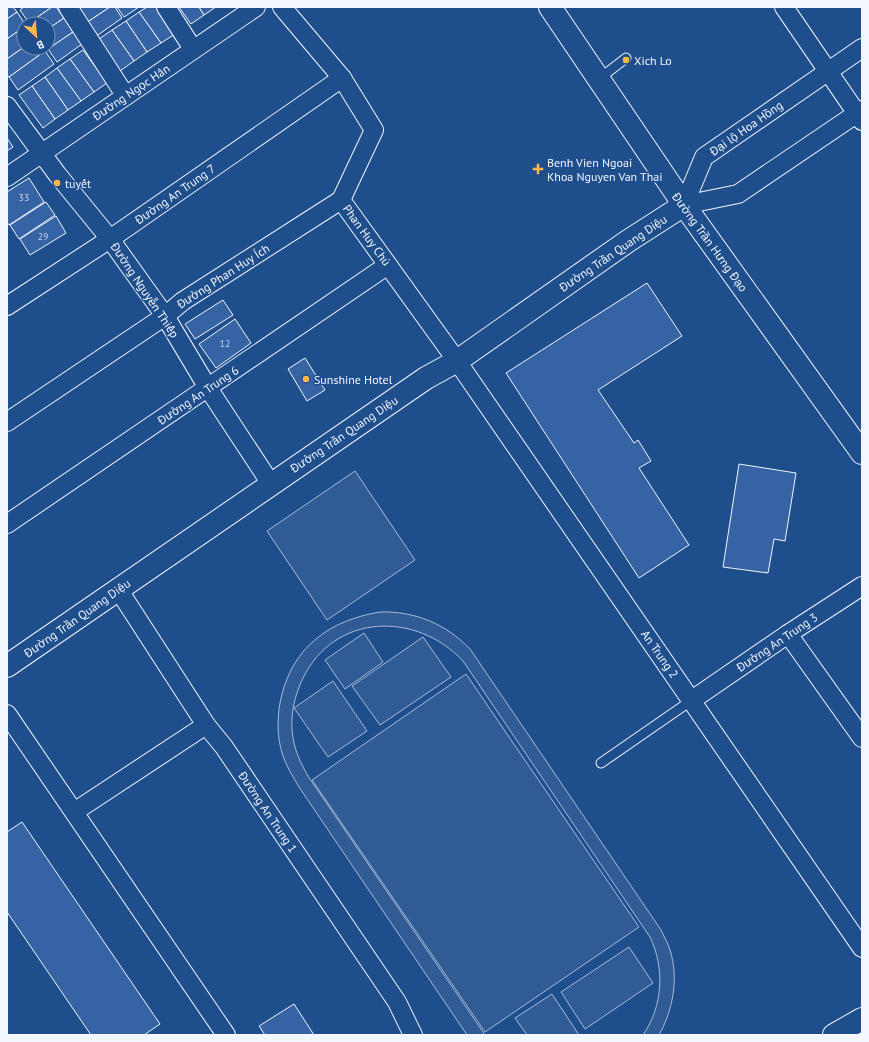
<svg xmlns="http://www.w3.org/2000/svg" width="869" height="1042" viewBox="0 0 869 1042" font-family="'PT Sans',sans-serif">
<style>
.green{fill:#305b95;stroke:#a8bbd7}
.building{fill:#3563a3;stroke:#f2f6ff}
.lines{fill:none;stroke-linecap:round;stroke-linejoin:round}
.service-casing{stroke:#f2f6ff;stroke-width:11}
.minor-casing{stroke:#f2f6ff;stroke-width:20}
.tertiary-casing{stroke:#f2f6ff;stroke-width:24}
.secondary-casing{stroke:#f2f6ff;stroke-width:24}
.service{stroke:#1f4e8c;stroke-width:9}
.minor{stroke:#1f4e8c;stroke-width:18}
.tertiary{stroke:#1f4e8c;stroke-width:22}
.secondary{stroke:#1f4e8c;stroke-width:22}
.poi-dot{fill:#ffb74d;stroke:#1f4e8c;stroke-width:1.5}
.labels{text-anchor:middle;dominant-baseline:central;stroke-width:3;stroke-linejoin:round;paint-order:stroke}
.number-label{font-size:10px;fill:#c3d1e8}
.poi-label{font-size:12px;fill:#f2f6ff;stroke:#1f4e8c;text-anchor:start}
.street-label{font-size:12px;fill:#f2f6ff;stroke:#1f4e8c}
</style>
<rect width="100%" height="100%" fill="#1f4e8c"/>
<g class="green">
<polygon points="355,471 415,560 327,620 267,531"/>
<path d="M380,612C415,611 446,624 470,649L661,930C664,937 668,943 670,950C679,978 673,1010 659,1035H643C663,1006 665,968 650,937L463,661C416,611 335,613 303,678C293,699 289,721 294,743C297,756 303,768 310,779L485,1035H467L299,787C293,777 287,767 283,756C270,718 283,665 316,639C334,624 356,616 380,612Z"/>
<polygon points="364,633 383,662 345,689 325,660"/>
<polygon points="423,637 451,677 380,725 352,686"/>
<polygon points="466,674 639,927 485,1032 312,780"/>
<polygon points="333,681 367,731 328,757 294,708"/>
<polygon points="629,947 653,983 585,1029 561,992"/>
<polygon points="552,994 579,1035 527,1035 515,1018"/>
</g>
<g class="building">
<polygon points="7,7 13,7 17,12 7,19"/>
<polygon points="24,7 52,7 29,23 20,10"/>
<polygon points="52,7 56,7 64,18 48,29 48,24 30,24 29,23"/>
<polygon points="82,7 110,7 86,23 78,10"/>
<polygon points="110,7 115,7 122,18 95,37 86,23"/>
<polygon points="117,7 139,7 124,17"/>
<polygon points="147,7 156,7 175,34 161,43 139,12"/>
<polygon points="179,7 199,7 204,15 191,24"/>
<polygon points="199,7 216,7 204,15"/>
<polygon points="17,12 25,24 24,24 24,27 7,39 7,19"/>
<polygon points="139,12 161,43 147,52 126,21"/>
<polygon points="64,18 73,32 48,49 48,29"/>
<polygon points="126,21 147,52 134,61 112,30"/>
<polygon points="24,27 24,47 7,59 7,39"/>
<polygon points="112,30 134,61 120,71 99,39"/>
<polygon points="73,32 82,44 57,62 48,49"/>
<polygon points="24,47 24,48 42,48 45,51 9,77 7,75 7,59"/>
<polygon points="83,50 107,83 94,92 70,59"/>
<polygon points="45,51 54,64 18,90 9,77"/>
<polygon points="70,59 94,92 81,101 57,68"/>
<polygon points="57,68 81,101 68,110 45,77"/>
<polygon points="45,77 68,110 55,119 32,86"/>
<polygon points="32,86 55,119 43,128 19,95"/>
<polygon points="7,138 13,147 7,151"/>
<polygon points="29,178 44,202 9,225 7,222 7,192"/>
<polygon points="46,202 55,215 19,239 10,225"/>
<polygon points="56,216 66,233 30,255 20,239"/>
<polygon points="647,283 682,336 598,390 634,443 638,440 651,461 639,468 689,545 639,578 506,373"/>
<polygon points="223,300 233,315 195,339 185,324"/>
<polygon points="235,319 251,343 216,368 199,344"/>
<polygon points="305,358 325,390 307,401 288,369"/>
<polygon points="739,464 796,473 785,541 774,539 768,573 723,567"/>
<polygon points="22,822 160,1024 144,1035 91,1035 7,912 7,832"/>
<polygon points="294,1004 314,1035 265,1035 259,1026"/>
</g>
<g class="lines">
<defs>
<g id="service">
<polyline points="599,79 626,58"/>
<polyline points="601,763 692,700"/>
</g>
<g id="minor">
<polyline points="68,7 125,95"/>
<polyline points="166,7 193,49"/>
<polyline points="282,7 342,78 374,130 341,200 457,361 862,948"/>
<polyline points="784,7 862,121"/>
<polyline points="7,106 57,174 110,239 165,316 208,388 271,484"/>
<polyline points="7,177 256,7"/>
<polyline points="684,205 704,157 862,48"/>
<polyline points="684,205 738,194 862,110"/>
<polyline points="7,306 110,239 342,78"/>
<polyline points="7,422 165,316 183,301 341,200"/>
<polyline points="7,524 388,265"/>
<polyline points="118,589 206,725"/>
<polyline points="788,634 862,738"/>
<polyline points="692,700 788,634 862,586"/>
<polyline points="7,714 226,1035"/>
<polyline points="74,812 206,725 224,747 397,1002 413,1035"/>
</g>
<g id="tertiary">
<polyline points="7,666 426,378 457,361 628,241 684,205"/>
<polyline points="834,1035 862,1019"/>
</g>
<polyline id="secondary" points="550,7 684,205 862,453"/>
</defs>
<use href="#service" class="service-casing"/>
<use href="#minor" class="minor-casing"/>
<use href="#tertiary" class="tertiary-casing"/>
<use href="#secondary" class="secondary-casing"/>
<use href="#service" class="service"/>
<use href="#minor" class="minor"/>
<use href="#tertiary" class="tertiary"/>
<use href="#secondary" class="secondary"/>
</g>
<g class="poi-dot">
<circle cx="626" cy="60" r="4"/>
<path d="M536 163h4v4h4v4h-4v4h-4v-4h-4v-4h4z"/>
<circle cx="57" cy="183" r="4"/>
<circle cx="306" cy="379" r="4"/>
</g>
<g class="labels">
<g class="number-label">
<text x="24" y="197">33</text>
<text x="43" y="236">29</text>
<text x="225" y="343">12</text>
</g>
<g class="poi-label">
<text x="634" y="60">Xich Lo</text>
<text x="547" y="162">Benh Vien Ngoai<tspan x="547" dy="14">Khoa Nguyen Van Thai</tspan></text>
<text x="65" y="183">tuyết</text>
<text x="314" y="379">Sunshine Hotel</text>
</g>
<g class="street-label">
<text transform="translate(131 92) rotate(-34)">Đường Ngọc Hân</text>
<text transform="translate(746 128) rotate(-35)">Đại lộ Hoa Hồng</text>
<text transform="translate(175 194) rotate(-35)">Đường An Trung 7</text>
<text transform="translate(367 235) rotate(54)">Phan Huy Chú</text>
<text transform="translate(710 242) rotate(54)">Đường Trần Hưng Đạo</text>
<text transform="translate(613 253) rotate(-34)">Đường Trần Quang Diệu</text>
<text transform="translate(223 276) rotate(-33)">Đường Phan Huy Ích</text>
<text transform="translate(145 290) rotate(56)">Đường Nguyễn Thiếp</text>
<text transform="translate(198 395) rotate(-34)">Đường An Trung 6</text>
<text transform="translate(344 434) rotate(-34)">Đường Trần Quang Diệu</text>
<text transform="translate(77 618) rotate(-35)">Đường Trần Quang Diệu</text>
<text transform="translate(777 642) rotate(-34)">Đường An Trung 3</text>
<text transform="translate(660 654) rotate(55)">An Trung 2</text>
<text transform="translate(268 812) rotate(56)">Đường An Trung 1</text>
</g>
</g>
<rect width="869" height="1042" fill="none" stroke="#f2f6ff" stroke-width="16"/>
<g transform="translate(36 36) rotate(154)"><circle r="19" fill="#1f4e8c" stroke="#7391ba"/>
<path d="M0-3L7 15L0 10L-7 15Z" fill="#ffb74d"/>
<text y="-6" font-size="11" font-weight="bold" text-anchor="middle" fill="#f2f6ff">B</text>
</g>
</svg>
